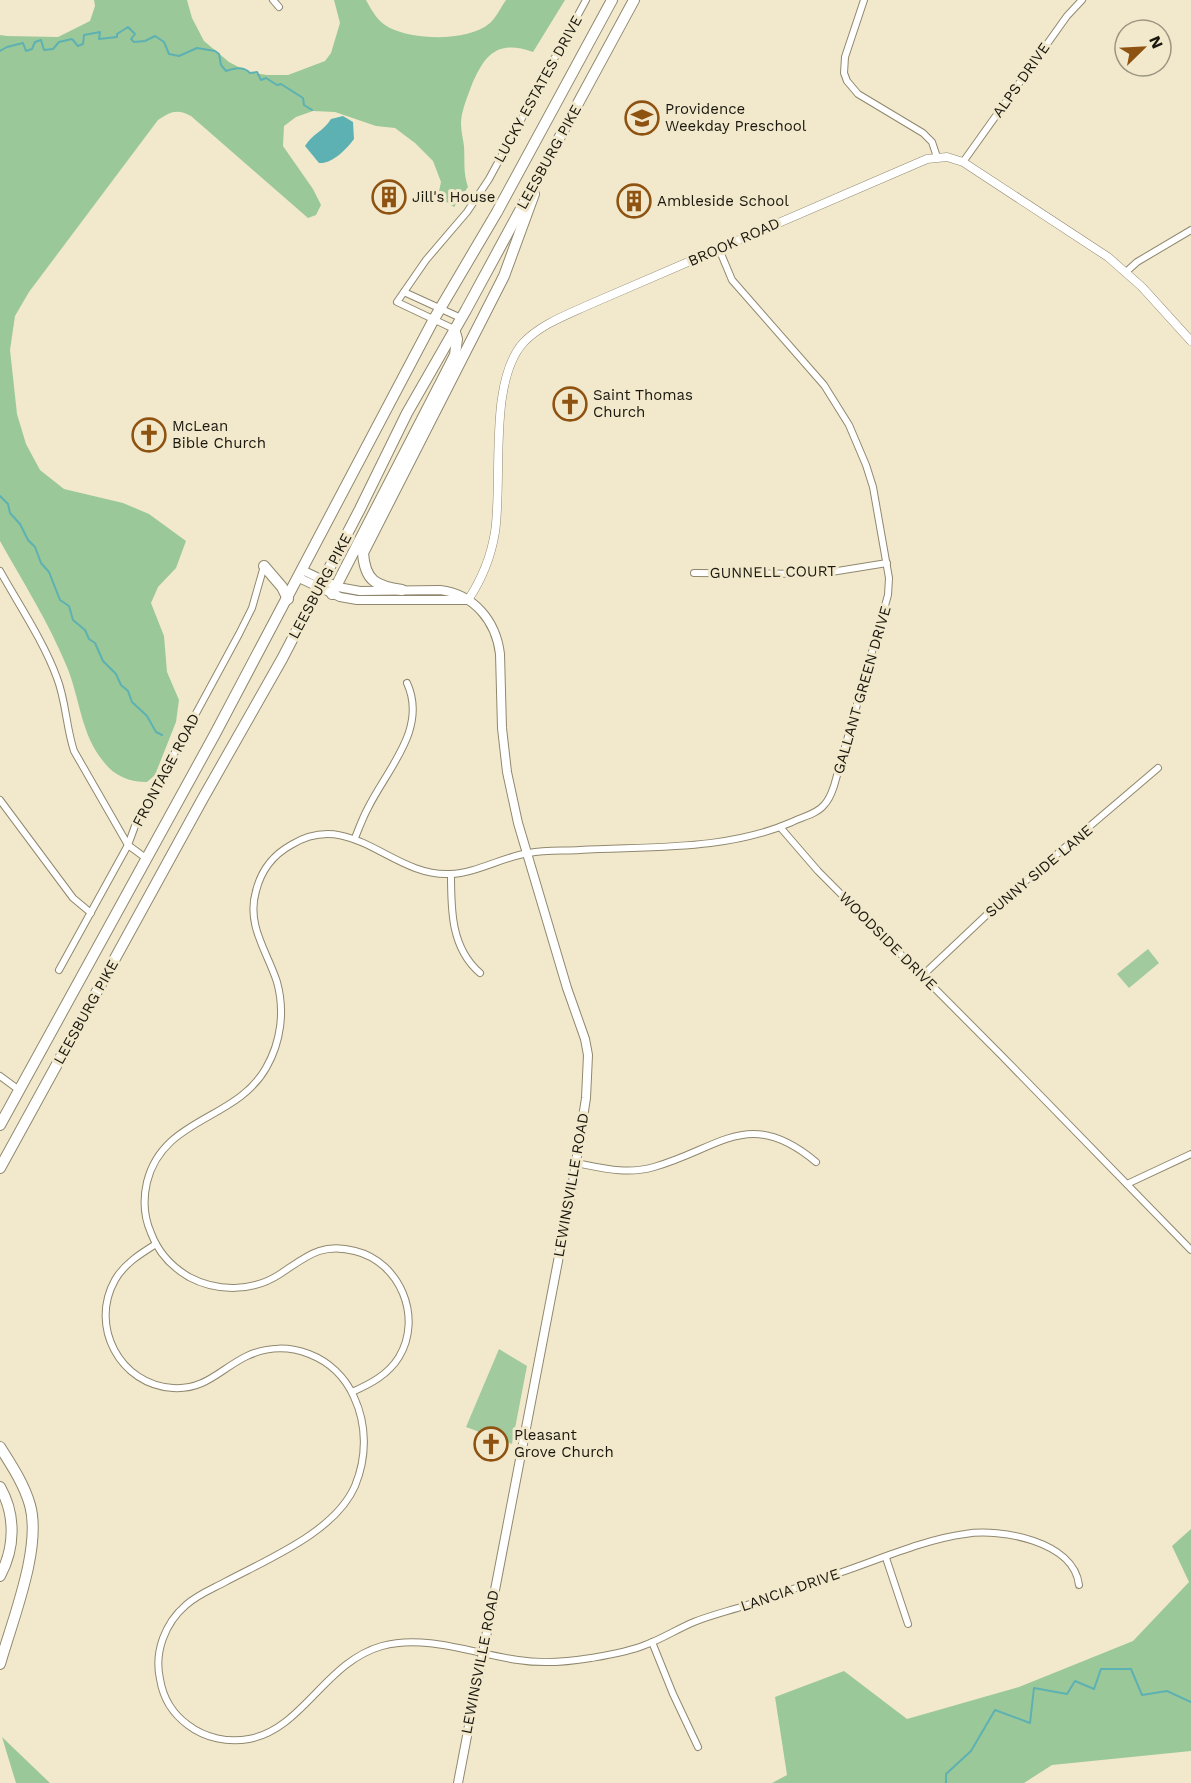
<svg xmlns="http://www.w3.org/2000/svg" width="1191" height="1783" viewBox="0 0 1191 1783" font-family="'Work Sans',sans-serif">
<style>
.green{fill:#a1ca9f}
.forest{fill:#9bc899}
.water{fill:#5eb1b2}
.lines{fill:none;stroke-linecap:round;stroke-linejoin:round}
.stream{stroke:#5eb1b2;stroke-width:2}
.minor-casing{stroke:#90886e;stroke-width:8}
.tertiary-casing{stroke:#90886e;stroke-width:9}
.secondary-casing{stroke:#90886e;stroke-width:10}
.trunk-casing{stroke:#90886e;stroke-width:12}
.motorway-casing{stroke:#90886e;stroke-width:12}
.minor{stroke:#fff;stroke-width:6}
.tertiary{stroke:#fff;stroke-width:8}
.secondary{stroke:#fff;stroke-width:8}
.trunk{stroke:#fff;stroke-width:10}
.motorway{stroke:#fff;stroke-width:10}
.labels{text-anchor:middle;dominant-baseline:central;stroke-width:6;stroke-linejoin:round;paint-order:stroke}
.street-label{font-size:15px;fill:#1a170d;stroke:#f2e9cd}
.poi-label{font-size:15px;fill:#1a170d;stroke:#f2e9cd;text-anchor:start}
</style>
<rect width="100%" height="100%" fill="#f2e9cd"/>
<g class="green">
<polygon points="1148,949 1159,963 1129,988 1117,974"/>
<polygon points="499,1349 527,1366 512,1444 466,1427"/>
</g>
<g class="forest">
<path d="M94,0H187L192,18L204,41L229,62L248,72L267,75H288L325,61L331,53L340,23L334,0H366C372,11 378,22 390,28C414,40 468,42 490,23C496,18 501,7 506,0H565L533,52C496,39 484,56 471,87C467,98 461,112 461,123C461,131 463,139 464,146C465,162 463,172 468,187L454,207L438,196L441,182L433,161L415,143L395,128L376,126L335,112L313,111L296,117L284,126L283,146L313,189L321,205L316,215L308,218L191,116C177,108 170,112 158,120L29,292L15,316L10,350L17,414L26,444L40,470L64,489L123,503L149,514L186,541L176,568L158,587L151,603L164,636L167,672L179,700L176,722L155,775L147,782C129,782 114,776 103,761C81,734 80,699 67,667C49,623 23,582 0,541V35L7,36L58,37L90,21L95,6Z"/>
<polygon points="1191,1529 1191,1751 1052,1765 1024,1783 772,1783 787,1775 775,1697 844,1671 907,1719 1019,1687 1133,1641 1189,1582 1172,1546"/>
<polygon points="2,1737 50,1783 16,1783"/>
</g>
<path class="water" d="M343,116L353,122L354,139C347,149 332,164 319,163L305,146C312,134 324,131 331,119Z"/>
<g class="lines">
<g class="stream">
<path d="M0,51L7,47L23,43L26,51L32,49L35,42L41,40L44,50L53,49L59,42L72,39L78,46L83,44L84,35L100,32L99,39L117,37V34L128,27L135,34L131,39L134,42L145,41L155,36L164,42L169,54L179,56L197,48L215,51L219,54L221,65L226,71C235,68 243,66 250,73L257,72L261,80L266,78L277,85L281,84L303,98L304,105L312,110"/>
<polyline points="0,496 8,504 10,513 20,524 28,540 35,547 41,563 49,572 60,600 69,606 73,620 85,630 89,639 95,643 103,661 116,674 121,685 128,691 132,702 147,716 156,732 162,735"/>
<polyline points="946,1783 946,1774 971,1751 995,1710 1030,1723 1034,1688 1067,1694 1075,1681 1094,1689 1101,1669 1131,1669 1142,1695 1167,1691 1191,1702"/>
</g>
<defs>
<g id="minor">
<polyline points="273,0 279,7"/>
<polyline points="864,0 845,57 844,73 847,81 858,94 923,133 932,142 937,157"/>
<polyline points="963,162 1067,16 1082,0"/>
<polyline points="1126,272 1137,262 1191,230"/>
<polyline points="404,292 461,318"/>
<polyline points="454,329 397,302 426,260 467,212 489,179 586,0"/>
<path d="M0,571C19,605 44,642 57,678C66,701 66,727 74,751L128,845L147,859"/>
<polyline points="694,573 819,574 887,563"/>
<polyline points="0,800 73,898 91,913"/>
<polyline points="780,827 818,871 1002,1056 1191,1250"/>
<path d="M355,838C359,828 363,817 368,808C387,769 428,729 407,683"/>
<path d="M451,874C451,910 451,948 480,973"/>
<polyline points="59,970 128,845 135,826 239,634 252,608 264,566"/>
<polyline points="922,976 995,907 1158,768"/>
<polyline points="0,1076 19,1090"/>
<path d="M576,1163C602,1168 627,1175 654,1167C721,1148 749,1106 816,1162"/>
<polyline points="1127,1184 1191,1154"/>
<path d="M156,1244C140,1254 124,1264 115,1280C89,1326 120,1385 173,1388C206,1390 220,1369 247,1356C288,1337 336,1356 354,1397C367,1425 367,1457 355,1486C335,1532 268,1559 225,1582C212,1589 197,1595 186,1605C165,1623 154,1652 160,1679C163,1698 173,1714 188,1725C205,1738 228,1743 249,1739C303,1729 325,1662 382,1646C426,1634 475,1654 518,1660C542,1664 567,1662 591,1658C609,1655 628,1652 645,1645C662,1639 677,1629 694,1622C711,1615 729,1611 747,1605C779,1594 811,1583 842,1572C880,1559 926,1539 965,1534C1000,1528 1074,1541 1079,1585"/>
<path d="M352,1392C370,1384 388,1375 399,1357C423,1317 400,1262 355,1251C321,1242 306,1257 280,1274C253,1292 217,1292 189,1277C172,1267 158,1252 151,1233C144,1217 143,1199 147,1182C163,1117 236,1121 266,1068C281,1042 285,1011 277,982C267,951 246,925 256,891C261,871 273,855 291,845C352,808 391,877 450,874C477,873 502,857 529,853C545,850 563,851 580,850C651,846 726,851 792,822C802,817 817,814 824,805C829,800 832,792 834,786L888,595L889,578L873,487L866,465L849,425L824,385L732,280L719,249"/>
<polyline points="886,1558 908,1624"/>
<polyline points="652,1642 673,1694 698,1747"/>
</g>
<path id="tertiary" d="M468,600C482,579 491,557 495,532C503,479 488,383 523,343C540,325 564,316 586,306L927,159L947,157L963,162L1108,257L1142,287L1191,341"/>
<g id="secondary">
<path d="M302,570L338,587L360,591L440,590C474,594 496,621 500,654L502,728L507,772L518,823L567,988L585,1039L588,1055L586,1098L572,1188L458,1783"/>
<polyline points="299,578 340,597 357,600 468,600"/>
</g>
<g id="trunk">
<polyline points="264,566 282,587 288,599"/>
<path d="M402,590C376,586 365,581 363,553L504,276L534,194"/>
<polyline points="332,594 455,355 457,339 454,329"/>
<polyline points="0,1125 215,734 434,319 497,212 612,0"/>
<polyline points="0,1168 202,800 282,659 360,509 407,413 466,310 634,0"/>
</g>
<g id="motorway">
<path d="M0,1447C12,1466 24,1484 30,1505C42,1548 12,1621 0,1664"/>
<path d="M0,1487C16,1515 15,1548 0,1576"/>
</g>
</defs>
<use href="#minor" class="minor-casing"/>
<use href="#tertiary" class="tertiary-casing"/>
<use href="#secondary" class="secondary-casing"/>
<use href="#trunk" class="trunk-casing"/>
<use href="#motorway" class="motorway-casing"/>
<use href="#minor" class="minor"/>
<use href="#tertiary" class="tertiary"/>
<use href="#secondary" class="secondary"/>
<use href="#trunk" class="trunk"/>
<use href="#motorway" class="motorway"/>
</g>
<defs>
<symbol id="school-ring" viewBox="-11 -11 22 22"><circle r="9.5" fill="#f2e9cd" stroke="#8e5211" stroke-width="1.5"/><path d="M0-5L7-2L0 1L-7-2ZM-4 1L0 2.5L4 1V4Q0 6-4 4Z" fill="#8e5211"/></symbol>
<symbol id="building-ring" viewBox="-11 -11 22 22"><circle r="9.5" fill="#f2e9cd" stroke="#8e5211" stroke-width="1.5"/><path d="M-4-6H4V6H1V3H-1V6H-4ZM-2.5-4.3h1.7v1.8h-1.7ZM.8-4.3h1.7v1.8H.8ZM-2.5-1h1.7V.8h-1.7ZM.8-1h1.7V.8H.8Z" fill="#8e5211"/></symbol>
<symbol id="church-ring" viewBox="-11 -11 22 22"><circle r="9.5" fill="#f2e9cd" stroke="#8e5211" stroke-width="1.5"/><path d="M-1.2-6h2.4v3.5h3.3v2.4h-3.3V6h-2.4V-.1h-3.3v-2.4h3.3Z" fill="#8e5211"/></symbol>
</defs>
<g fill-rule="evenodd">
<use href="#school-ring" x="623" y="99" width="38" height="38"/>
<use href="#building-ring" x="370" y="178" width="38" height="38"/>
<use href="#building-ring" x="615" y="182" width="38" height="38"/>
<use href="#church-ring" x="551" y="385" width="38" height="38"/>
<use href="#church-ring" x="130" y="416" width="38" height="38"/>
<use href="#church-ring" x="472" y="1425" width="38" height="38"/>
</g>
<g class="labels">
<g class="street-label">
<text transform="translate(1021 80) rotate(-55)">ALPS DRIVE</text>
<text transform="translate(538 89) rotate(-61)">LUCKY ESTATES DRIVE</text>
<text transform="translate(549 157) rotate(-61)">LEESBURG PIKE</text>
<text transform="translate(734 242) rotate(-24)">BROOK ROAD</text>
<text transform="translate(773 572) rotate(-1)">GUNNELL COURT</text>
<text transform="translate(320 586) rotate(-62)">LEESBURG PIKE</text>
<text transform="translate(862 690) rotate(-74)">GALLANT GREEN DRIVE</text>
<text transform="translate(166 770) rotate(-62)">FRONTAGE ROAD</text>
<text transform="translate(1039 871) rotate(-40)">SUNNY SIDE LANE</text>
<text transform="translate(888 941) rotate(45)">WOODSIDE DRIVE</text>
<text transform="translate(86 1012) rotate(-61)">LEESBURG PIKE</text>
<text transform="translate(571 1185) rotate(-80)">LEWINSVILLE ROAD</text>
<text transform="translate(790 1590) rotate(-19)">LANCIA DRIVE</text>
<text transform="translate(480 1662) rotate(-79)">LEWINSVILLE ROAD</text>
</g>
<g class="poi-label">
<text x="665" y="109">Providence<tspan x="665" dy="17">Weekday Preschool</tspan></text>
<text x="412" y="197">Jill's House</text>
<text x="657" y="201">Ambleside School</text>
<text x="593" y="395">Saint Thomas<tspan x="593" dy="17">Church</tspan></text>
<text x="172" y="426">McLean<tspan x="172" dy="17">Bible Church</tspan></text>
<text x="514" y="1435">Pleasant<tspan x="514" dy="17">Grove Church</tspan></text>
</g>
</g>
<g transform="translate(1143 48) rotate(66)"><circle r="28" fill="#f2e9cd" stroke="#9c9580" stroke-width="1.5"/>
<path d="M0-4.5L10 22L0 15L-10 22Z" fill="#8e5211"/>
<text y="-9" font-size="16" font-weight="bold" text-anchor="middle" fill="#1a170d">N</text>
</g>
</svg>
